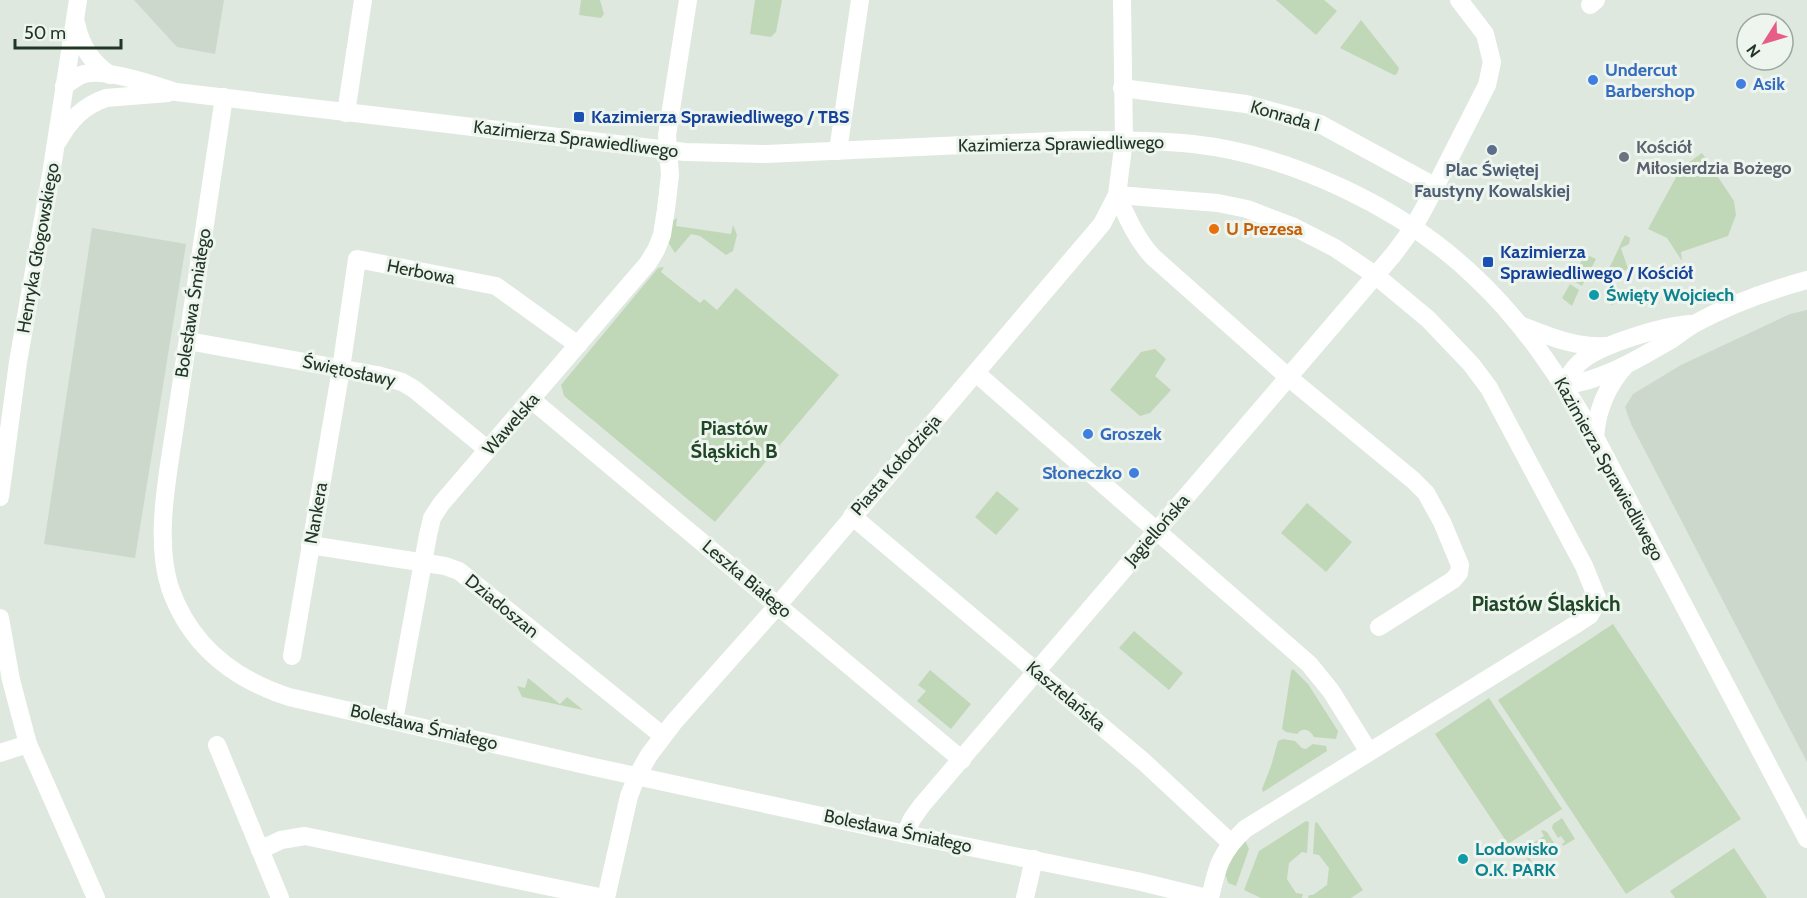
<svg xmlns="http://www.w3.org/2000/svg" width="1807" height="898" viewBox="0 0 1807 898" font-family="Cabin,sans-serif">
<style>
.built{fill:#ccd8cc}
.green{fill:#c1d8b8}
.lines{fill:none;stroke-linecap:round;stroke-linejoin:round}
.minor{stroke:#fff;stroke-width:18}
.shop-dot{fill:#3f7fe0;stroke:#eef5ee;stroke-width:2}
.transit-dot{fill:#1a4fb4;stroke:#eef5ee;stroke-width:2}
.service-dot{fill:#5c6f8a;stroke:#eef5ee;stroke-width:2}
.worship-dot{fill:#6b7280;stroke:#eef5ee;stroke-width:2}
.food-dot{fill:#e8710a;stroke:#eef5ee;stroke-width:2}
.culture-dot{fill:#0f9aa8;stroke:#eef5ee;stroke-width:2}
.labels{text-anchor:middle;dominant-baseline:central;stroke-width:6;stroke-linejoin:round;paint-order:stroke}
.shop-label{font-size:18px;font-weight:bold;fill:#366cbe;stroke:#eef5ee;text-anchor:start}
.street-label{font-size:18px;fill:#213625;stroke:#eef5ee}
.transit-label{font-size:18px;font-weight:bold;fill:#164399;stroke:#eef5ee;text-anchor:start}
.worship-label{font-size:18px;font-weight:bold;fill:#5b616d;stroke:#eef5ee;text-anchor:start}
.service-label{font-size:18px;font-weight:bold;fill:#4e5e75;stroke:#eef5ee}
.food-label{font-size:18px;font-weight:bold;fill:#c56008;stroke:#eef5ee;text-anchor:start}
.culture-label{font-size:18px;font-weight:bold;fill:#0d838f;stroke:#eef5ee;text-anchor:start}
.neighbourhood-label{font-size:20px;font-weight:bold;fill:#1f4627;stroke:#eef5ee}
.quarter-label{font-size:21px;font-weight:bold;fill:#1f4627;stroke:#eef5ee}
</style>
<rect width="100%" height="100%" fill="#dee8de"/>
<g class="built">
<polygon points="134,0 224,0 215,54 177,47"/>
<polygon points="92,228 186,244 135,558 44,544"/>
<polygon points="1807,310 1807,762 1631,424 1625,407 1633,394 1681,365 1790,314"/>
</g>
<g class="green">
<polygon points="581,0 600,0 604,14 601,18 579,15"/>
<polygon points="755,0 782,0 776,32 771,37 750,34"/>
<polygon points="1276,0 1324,0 1337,11 1316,35"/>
<polygon points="1361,20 1399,68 1397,74 1394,75 1340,48"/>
<polygon points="1702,153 1734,201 1736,215 1728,236 1681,252 1682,261 1667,238 1648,229 1681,168"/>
<polygon points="677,218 676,226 731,234 733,225 737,235 733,251 726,255 700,236 691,234 675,253 668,242 672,221"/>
<polygon points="1625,235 1630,238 1629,244 1621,248 1628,269 1609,276 1617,303 1611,305 1605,277"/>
<polygon points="1585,254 1596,259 1582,286 1572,280"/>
<polygon points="664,267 661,272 700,303 704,299 717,310 736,288 839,375 715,522 564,396 561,385 658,268"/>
<polygon points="1570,284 1579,290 1572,306 1562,298"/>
<polygon points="1155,349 1166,359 1155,376 1171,390 1150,413 1140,416 1110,390 1141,352"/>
<polygon points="997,491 1019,509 996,535 975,517"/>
<polygon points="1307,503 1352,542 1326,572 1281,533"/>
<polygon points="1613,624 1741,819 1626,894 1498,700"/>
<polygon points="1134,631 1183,673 1169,690 1119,648"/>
<path d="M1293,669L1308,684L1338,731L1336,739L1314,737C1310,729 1302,727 1297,734L1286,732L1282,729L1291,671Z"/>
<polygon points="930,670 971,704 951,729 917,701 926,691 918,685"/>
<polygon points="528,678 560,704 567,697 583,710 522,697 517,686 525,688"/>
<polygon points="1489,698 1562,809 1508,844 1435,734"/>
<polygon points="1283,739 1295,741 1302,748 1306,749 1313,744 1326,746 1327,751 1263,792 1262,789 1271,766 1278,741"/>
<polygon points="1562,818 1575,839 1563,846 1562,844 1565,842 1561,836 1558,838 1552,828 1553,824"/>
<polygon points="1306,821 1309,822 1307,853 1302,852 1289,863 1287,879 1296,893 1303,894 1302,898 1261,898 1244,890 1259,851"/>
<polygon points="1317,822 1363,890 1351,898 1308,898 1309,895 1313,895 1327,885 1329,868 1319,855 1313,854 1315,823"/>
<polygon points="1543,830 1547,832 1558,849 1556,851 1550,842 1528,856 1534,865 1532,866 1521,850 1521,845 1522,844 1525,848 1544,836 1541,831"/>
<polygon points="1244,838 1249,849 1236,886 1228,883 1226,876 1222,874"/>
<polygon points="1734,848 1767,898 1675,898 1670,891"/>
</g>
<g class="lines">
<g class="minor">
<polyline points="1590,5 1596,0"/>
<path d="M76,23C81,46 91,62 110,75"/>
<path d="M64,86C70,82 77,76 84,74C105,68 154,85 176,92L685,152L766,154L1075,140C1115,140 1154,140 1193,144C1292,155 1405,209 1476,278C1525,324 1561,380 1595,437L1807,839"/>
<polyline points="1122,88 1246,104 1320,124 1434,186"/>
<path d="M224,97C209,202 192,307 177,412C170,465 153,536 170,588C190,645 233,679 289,697L594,767L905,834L1137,881L1207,898"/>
<polyline points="346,113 363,0"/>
<path d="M58,141C70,120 83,106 106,98L168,93"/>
<polyline points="838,151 860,0"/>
<path d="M1117,195L1218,203L1247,209L1294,227L1335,248L1375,275L1428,319L1471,364L1489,388L1584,566L1597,598L1595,606L1590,615L1578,623L1245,829C1221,852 1217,866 1210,898"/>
<path d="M1117,195C1127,217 1136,239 1153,257L1288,377L1413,480L1426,493L1442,522L1460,565L1459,573L1453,580L1379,627"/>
<path d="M1520,325C1548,336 1576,348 1606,346"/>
<polyline points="188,341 377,375 402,382 414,389 488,450"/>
<polyline points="976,373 1309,664 1331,691 1369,752"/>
<path d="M1564,385C1600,382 1638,359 1669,341C1678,335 1687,328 1696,323C1729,305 1771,290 1807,280"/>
<path d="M1564,385C1569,375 1575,365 1584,359C1606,343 1663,326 1690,324"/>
<polyline points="532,400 962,760"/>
<path d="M1595,437C1597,410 1607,386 1625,366"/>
<polyline points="0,497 18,362 52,168 78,0"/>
<polyline points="852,516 1144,762 1231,843"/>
<polyline points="310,545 445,566 459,571 663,736"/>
<polyline points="0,618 11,680 28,744 96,898"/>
<polyline points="292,656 341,369 357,259 496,286 578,345"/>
<polyline points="394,720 428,535 432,518 441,504 648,263 656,250 662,235 666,209 670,175 667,135 688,0"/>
<polyline points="217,745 280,898"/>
<polyline points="0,753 28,744"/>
<polyline points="905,834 912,819 922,805 1393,255 1413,228 1427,203 1487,85 1492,62 1485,34 1459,0"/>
<polyline points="260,850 281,840 305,836 604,898"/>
<polyline points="606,898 629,796 637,776 649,755 674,722 778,605 1102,224 1117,195 1124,140 1122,0"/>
<polyline points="1025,898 1034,859"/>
</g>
</g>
<g class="shop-dot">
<circle cx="1593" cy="80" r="6"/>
<circle cx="1741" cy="84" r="6"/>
<circle cx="1088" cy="434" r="6"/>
<circle cx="1134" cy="473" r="6"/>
</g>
<g class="transit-dot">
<rect x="573" y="111" width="12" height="12" rx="3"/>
<rect x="1482" y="256" width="12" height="12" rx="3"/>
</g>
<circle class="service-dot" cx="1492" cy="150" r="6"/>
<circle class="worship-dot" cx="1624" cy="157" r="6"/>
<circle class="food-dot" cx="1214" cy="229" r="6"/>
<g class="culture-dot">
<circle cx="1594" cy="295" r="6"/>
<circle cx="1463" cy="859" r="6"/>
</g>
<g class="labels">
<g class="shop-label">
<text x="1605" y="70">Undercut<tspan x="1605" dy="21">Barbershop</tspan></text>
<text x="1753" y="84">Asik</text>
<text x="1100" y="434">Groszek</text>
<text x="1122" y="473" text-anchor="end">Słoneczko</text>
</g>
<g class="street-label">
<text transform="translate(1285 116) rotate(16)">Konrada I</text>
<text transform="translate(576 139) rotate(7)">Kazimierza Sprawiedliwego</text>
<text transform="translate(1061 144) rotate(-1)">Kazimierza Sprawiedliwego</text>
<text transform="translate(38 248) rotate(-80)">Henryka Głogowskiego</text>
<text transform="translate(421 272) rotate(11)">Herbowa</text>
<text transform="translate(193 303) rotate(-81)">Bolesława Śmiałego</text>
<text transform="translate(349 371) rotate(12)">Świętosławy</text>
<text transform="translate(511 424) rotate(-49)">Wawelska</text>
<text transform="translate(896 465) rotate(-49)">Piasta Kołodzieja</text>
<text transform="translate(1609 469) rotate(61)">Kazimierza Sprawiedliwego</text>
<text transform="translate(316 513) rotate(-80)">Nankera</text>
<text transform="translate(1157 530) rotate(-49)">Jagiellońska</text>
<text transform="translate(747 579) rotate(40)">Leszka Białego</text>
<text transform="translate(502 606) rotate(39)">Dziadoszan</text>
<text transform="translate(1066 696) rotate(40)">Kasztelańska</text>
<text transform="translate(424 727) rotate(13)">Bolesława Śmiałego</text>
<text transform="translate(898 831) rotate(12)">Bolesława Śmiałego</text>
</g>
<g class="transit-label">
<text x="591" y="117">Kazimierza Sprawiedliwego / TBS</text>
<text x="1500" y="252">Kazimierza<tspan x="1500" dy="21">Sprawiedliwego / Kościół</tspan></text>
</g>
<g class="worship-label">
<text x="1636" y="147">Kościół<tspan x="1636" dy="21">Miłosierdzia Bożego</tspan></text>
</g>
<g class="service-label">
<text x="1492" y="170">Plac Świętej<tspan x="1492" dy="21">Faustyny Kowalskiej</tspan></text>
</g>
<g class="food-label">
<text x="1226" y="229">U Prezesa</text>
</g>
<g class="culture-label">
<text x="1606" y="295">Święty Wojciech</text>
<text x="1475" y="849">Lodowisko<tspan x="1475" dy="21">O.K. PARK</tspan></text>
</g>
<g class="neighbourhood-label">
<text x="734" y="428">Piastów<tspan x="734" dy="23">Śląskich B</tspan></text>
</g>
<g class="quarter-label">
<text x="1546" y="603">Piastów Śląskich</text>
</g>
</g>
<g transform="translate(1765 42) rotate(233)"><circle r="28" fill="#eef5ee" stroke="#9ca99e" stroke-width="1.5"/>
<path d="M0-4.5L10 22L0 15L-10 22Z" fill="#e65e87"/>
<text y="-9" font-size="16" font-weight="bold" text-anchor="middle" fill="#213625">N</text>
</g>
<path d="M15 39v9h106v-9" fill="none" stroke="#213625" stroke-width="3"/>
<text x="24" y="39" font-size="18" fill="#213625" stroke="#eef5ee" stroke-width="4.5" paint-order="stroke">50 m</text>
</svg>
